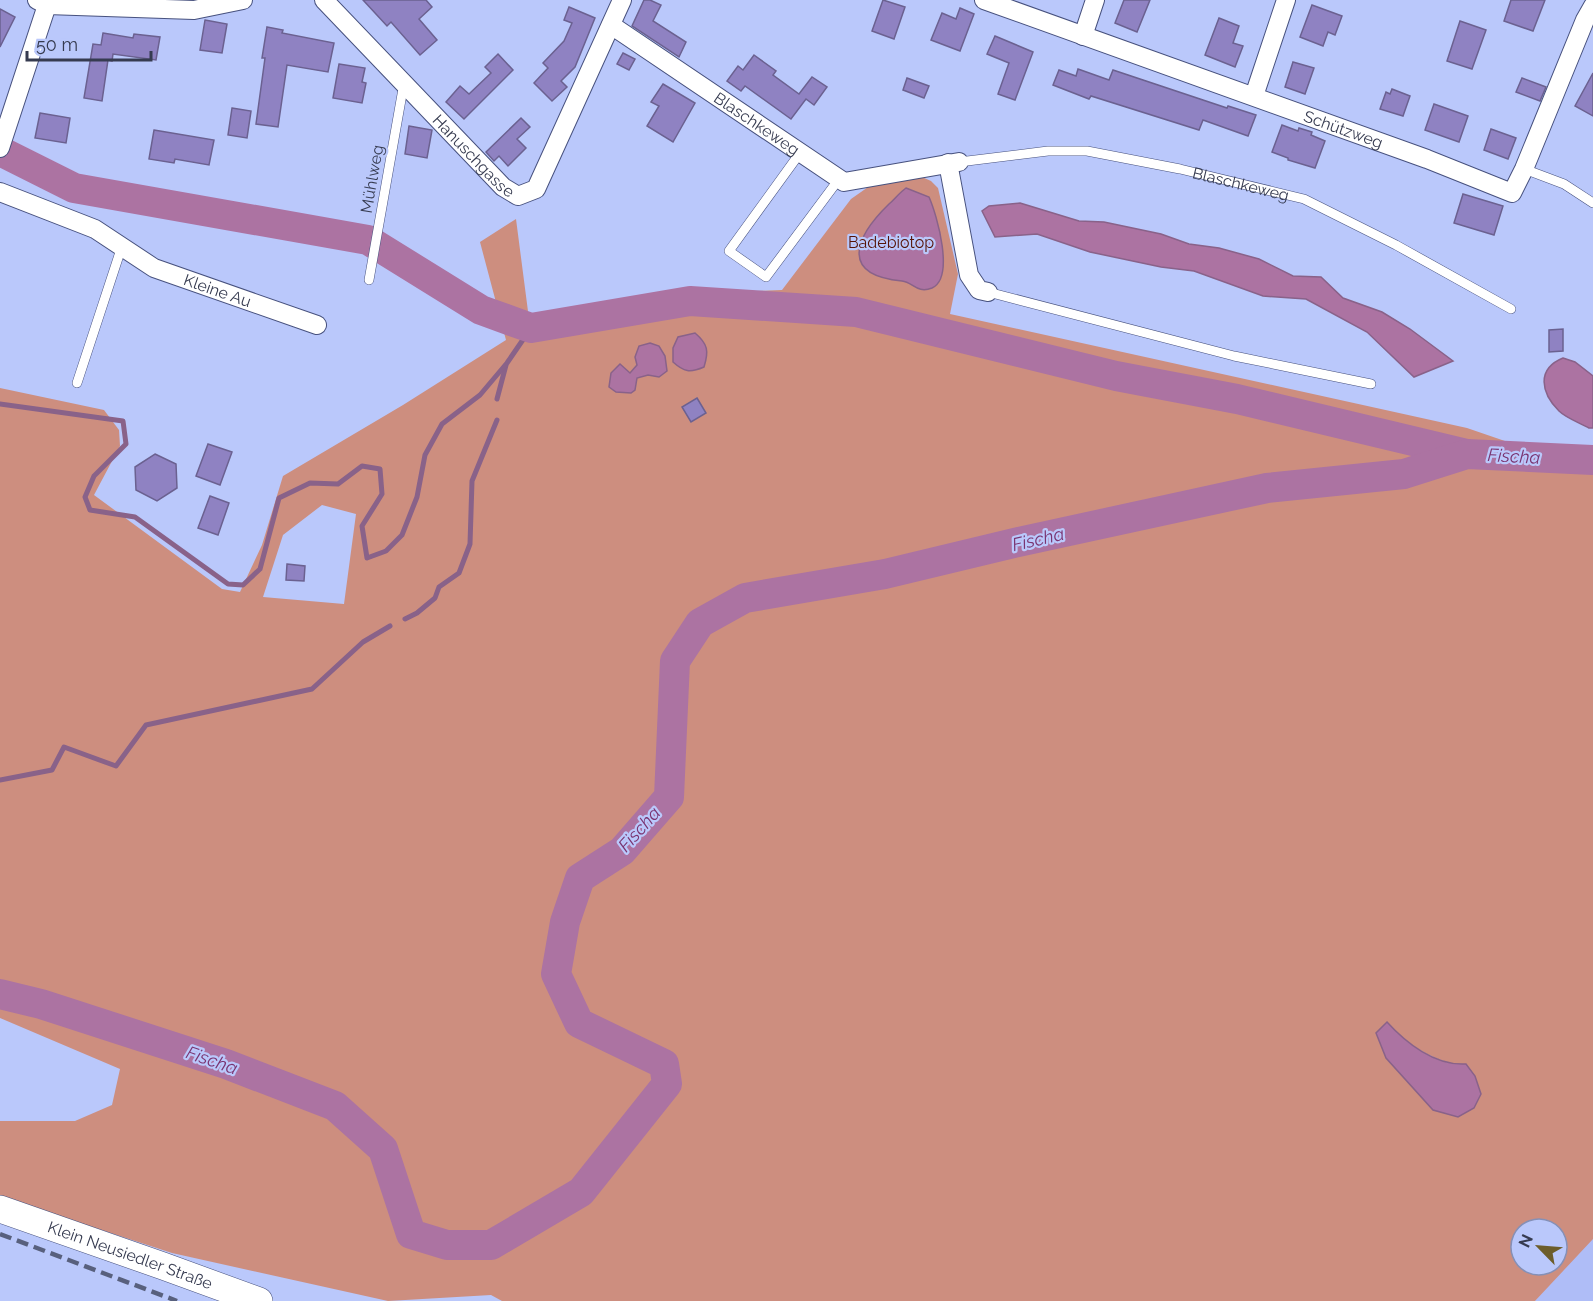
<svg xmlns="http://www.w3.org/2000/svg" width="1593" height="1301" viewBox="0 0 1593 1301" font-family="Raleway,sans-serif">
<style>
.built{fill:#afbdf7}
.green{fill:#cd8e7f;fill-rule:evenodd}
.water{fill:#ac73a2;stroke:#896289;stroke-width:1.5}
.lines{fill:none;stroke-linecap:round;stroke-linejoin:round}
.stream{stroke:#896289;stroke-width:5}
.river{stroke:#ac73a2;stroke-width:30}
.building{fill:#8f82c2;stroke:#6b6190;stroke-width:1.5}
.lane-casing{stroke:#47517e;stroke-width:10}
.street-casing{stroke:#47517e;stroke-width:20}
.secondary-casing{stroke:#47517e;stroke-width:28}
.lane{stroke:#fff;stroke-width:9}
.street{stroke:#fff;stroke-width:18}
.secondary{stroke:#fff;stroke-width:27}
.rail{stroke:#58607d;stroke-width:4.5;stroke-dasharray:12 6;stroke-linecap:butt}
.labels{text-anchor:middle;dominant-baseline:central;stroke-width:4.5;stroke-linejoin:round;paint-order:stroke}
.street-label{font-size:16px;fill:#363b50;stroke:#bac8fb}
.park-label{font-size:16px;fill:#561306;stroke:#bac8fb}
.water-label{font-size:18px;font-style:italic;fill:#7a3471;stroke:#bac8fb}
</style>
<rect width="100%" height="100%" fill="#bac8fb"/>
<polygon class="built" points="1593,1239 1593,1301 1535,1301 1585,1245"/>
<path class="green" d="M922,177L931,181L938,188L958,274L950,314L1467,428L1593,471V1239L1535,1301H502L491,1295L388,1301L172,1253L0,1197V1121H75L112,1105L120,1069L0,1018V388L104,410L119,430L120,446L94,495L222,589L240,592L262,545L283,476L403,405L506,340L480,242L516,219L529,319L701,293L782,290L851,199L871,185ZM665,356L666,371L659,377L648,375L637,378L635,390L620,364L630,373L637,365ZM322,505L356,514L344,604L263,597L283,535ZM1387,1022C1408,1045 1427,1057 1457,1065L1386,1058ZM1521,1229H1557V1265H1521Z"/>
<g class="water">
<path d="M906,188L929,197C937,215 955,278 932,288C917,294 913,282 902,281C839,275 855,237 889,204C895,199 899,193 906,188Z"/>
<polygon points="1020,203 1079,221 1104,222 1161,234 1189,244 1219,248 1259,259 1293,276 1321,277 1343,298 1382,312 1410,329 1453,361 1414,377 1367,332 1306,299 1263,296 1194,271 1161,267 1090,252 1037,234 995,237 982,211 989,206"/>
<path d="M695,333C708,344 709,351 704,367C690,373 684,372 673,362V348L678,337Z"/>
<polygon points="650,343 659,346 665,356 667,371 659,377 648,375 637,378 635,390 631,393 616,392 609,387 611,373 620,364 630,373 637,365 635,357 639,346"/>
<path d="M1563,358L1575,362L1593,376V428H1589C1580,423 1566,418 1559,411C1541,393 1536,369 1563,358Z"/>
<path d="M1387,1022C1406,1043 1435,1066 1466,1064L1475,1076L1481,1094L1474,1108L1458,1117L1433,1110L1386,1058L1376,1033Z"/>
</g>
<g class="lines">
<g class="stream">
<polyline points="497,399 506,365"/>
<polyline points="0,404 123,421 126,444 94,476 85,497 90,510 135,517 228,584 243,585 260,569 279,498 310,483 338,484 362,466 380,469 382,494 362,526 367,558 386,551 402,535 417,497 425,455 442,424 480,395 507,363 531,328"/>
<polyline points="405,619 417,613 435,598 439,587 459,573 470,544 472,481 497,420"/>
<polyline points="0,780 52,770 64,747 116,766 146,725 312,689 363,642 390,626"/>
</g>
<g class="river">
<polyline points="0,151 74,188 368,240 481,310 531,328 690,301 856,312 1116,376 1237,399 1467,454"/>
<polyline points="0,994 41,1004 226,1064 335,1106 383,1149 411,1234 447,1245 491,1245 581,1192 667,1084 664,1064 579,1023 556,974 565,922 580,878 622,851 669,797 675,661 700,623 745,598 885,574 1014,543 1267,488 1404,474 1467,454 1593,460"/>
</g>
</g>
<g class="building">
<polygon points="363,0 426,0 432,7 419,19 437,40 420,55 391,22 387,26"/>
<polygon points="644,0 650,0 661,5 653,21 686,42 679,57 632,26"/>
<polygon points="883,0 905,7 894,39 872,31"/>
<polygon points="1124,0 1150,0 1137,32 1115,23"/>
<polygon points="1511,0 1545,0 1533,31 1504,21"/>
<polygon points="1312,5 1342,16 1335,35 1328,32 1323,46 1300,37"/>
<polygon points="569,7 595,18 575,67 561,81 567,87 552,101 534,83 548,68 543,63 564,41 572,23 564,20"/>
<polygon points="960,8 974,14 960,51 931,40 942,13 956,19"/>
<polygon points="0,9 15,17 0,47"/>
<polygon points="1219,18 1239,26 1233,43 1243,46 1235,67 1205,55"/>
<polygon points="205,20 227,24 222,53 200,50"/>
<polygon points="1460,21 1486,30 1472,69 1447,61"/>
<polygon points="267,27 283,30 282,33 334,43 328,72 287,65 278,127 256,124 265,58 262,58"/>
<polygon points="103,33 133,38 134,34 160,37 156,60 113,54 112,61 108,60 102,101 84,98 93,44 101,45"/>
<polygon points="995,36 1033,52 1015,100 998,94 1009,63 987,54"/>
<polygon points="623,53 635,59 629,70 617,64"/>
<polygon points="498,54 513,70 464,119 446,102 460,86 469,94 491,73 485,67"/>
<polygon points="754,55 776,71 773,75 799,94 812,77 827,87 814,105 806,99 791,119 745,86 741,91 727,81 738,66 743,70"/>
<polygon points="1293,62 1314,68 1305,94 1285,87"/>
<polygon points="339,64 365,68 362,82 366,83 362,103 333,98"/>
<polygon points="1078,69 1109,80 1113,70 1227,108 1228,106 1256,115 1248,136 1203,120 1199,130 1091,96 1089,99 1053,85 1059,70 1076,76"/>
<polygon points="1593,73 1593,116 1575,106"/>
<polygon points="907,78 929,86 924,98 903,90"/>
<polygon points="1522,78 1546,87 1540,101 1516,92"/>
<polygon points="663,84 695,103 673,142 647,126 659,106 651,102"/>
<polygon points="1392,89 1410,96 1403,116 1380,109 1386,92 1390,94"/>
<polygon points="1434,104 1468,116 1459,142 1425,130"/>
<polygon points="232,108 251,111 247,138 228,135"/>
<polygon points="40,113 70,118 66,143 35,138"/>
<polygon points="521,118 530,127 517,139 526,148 508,166 499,156 494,161 486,152"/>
<polygon points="1282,125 1298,131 1299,128 1312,132 1311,135 1325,141 1315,168 1288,160 1288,158 1272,152"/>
<polygon points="409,126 432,130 427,158 405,154"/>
<polygon points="1491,129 1516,138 1508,159 1484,150"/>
<polygon points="154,130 214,140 209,165 175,159 174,163 149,159"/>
<polygon points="1463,194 1503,206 1494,235 1454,223"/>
<polygon points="1563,329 1563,351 1549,352 1549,330"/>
<polygon points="697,398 706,413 691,422 682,407"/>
<polygon points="208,444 232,452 220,485 196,476"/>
<polygon points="155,454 176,464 177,488 157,501 136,490 135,467"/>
<polygon points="210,496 229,503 218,535 198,528"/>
<polygon points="287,564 305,566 304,581 286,580"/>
</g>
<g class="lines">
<defs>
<g id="lane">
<polyline points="800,153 729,251 766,277 839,179"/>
<path id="s1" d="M959,162L1048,151H1087L1180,169L1304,199L1396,245L1511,309"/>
<polyline points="1524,169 1564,184 1593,203"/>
<polyline points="369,280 404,83"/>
<polyline points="988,292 1234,356 1371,384"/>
<polyline points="77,383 122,246"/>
</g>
<g id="street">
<polyline points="37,0 47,5 194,10 243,0"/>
<path id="s2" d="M324,0L503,187L518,196L536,189L622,0"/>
<path id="s3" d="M984,0L1427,159L1512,193L1524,169L1585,20L1593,6"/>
<path id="s4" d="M611,25L844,182L959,162"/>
<polyline points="1083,36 1095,0"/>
<polyline points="1254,96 1286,0"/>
<polyline points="0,148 47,5"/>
<polyline points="948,163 969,275 979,290 988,292"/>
<path id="s5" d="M0,192L95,229L154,268L317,325"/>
</g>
<g id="secondary">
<path id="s6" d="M0,1209L163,1266L259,1301"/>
</g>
</defs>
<use href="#lane" class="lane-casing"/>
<use href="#street" class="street-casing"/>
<use href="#secondary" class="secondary-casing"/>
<use href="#lane" class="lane"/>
<use href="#street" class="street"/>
<use href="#secondary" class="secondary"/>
<polyline class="rail" points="0,1234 177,1301"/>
</g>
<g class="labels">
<g class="street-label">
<text stroke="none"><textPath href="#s4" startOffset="176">Blaschkeweg</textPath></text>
<text stroke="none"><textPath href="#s3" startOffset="382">Schützweg</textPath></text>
<text stroke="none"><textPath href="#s2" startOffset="216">Hanuschgasse</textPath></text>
<text transform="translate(372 179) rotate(-80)">Mühlweg</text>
<text stroke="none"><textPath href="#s1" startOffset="286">Blaschkeweg</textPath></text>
<text stroke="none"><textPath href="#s5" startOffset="240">Kleine Au</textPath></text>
<text stroke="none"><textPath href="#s6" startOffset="138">Klein Neusiedler Straße</textPath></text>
</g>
<g class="park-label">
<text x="891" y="242">Badebiotop</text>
</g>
<g class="water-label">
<text transform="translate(1514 456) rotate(3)">Fischa</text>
<text transform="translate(1038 539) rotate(-13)">Fischa</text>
<text transform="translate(639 829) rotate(-48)">Fischa</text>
<text transform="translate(212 1060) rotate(19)">Fischa</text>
</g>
</g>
<g transform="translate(1539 1247) rotate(295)"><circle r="28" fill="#bac8fb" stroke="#8590b7" stroke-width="1.5"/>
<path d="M0-4.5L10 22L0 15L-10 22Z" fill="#6c5d2b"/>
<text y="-9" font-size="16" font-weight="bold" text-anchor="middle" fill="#363b50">N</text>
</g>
<path d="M27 51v9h124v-9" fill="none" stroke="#363b50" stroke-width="3"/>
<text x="36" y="51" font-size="18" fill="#363b50" stroke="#bac8fb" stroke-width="4.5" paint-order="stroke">50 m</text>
</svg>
